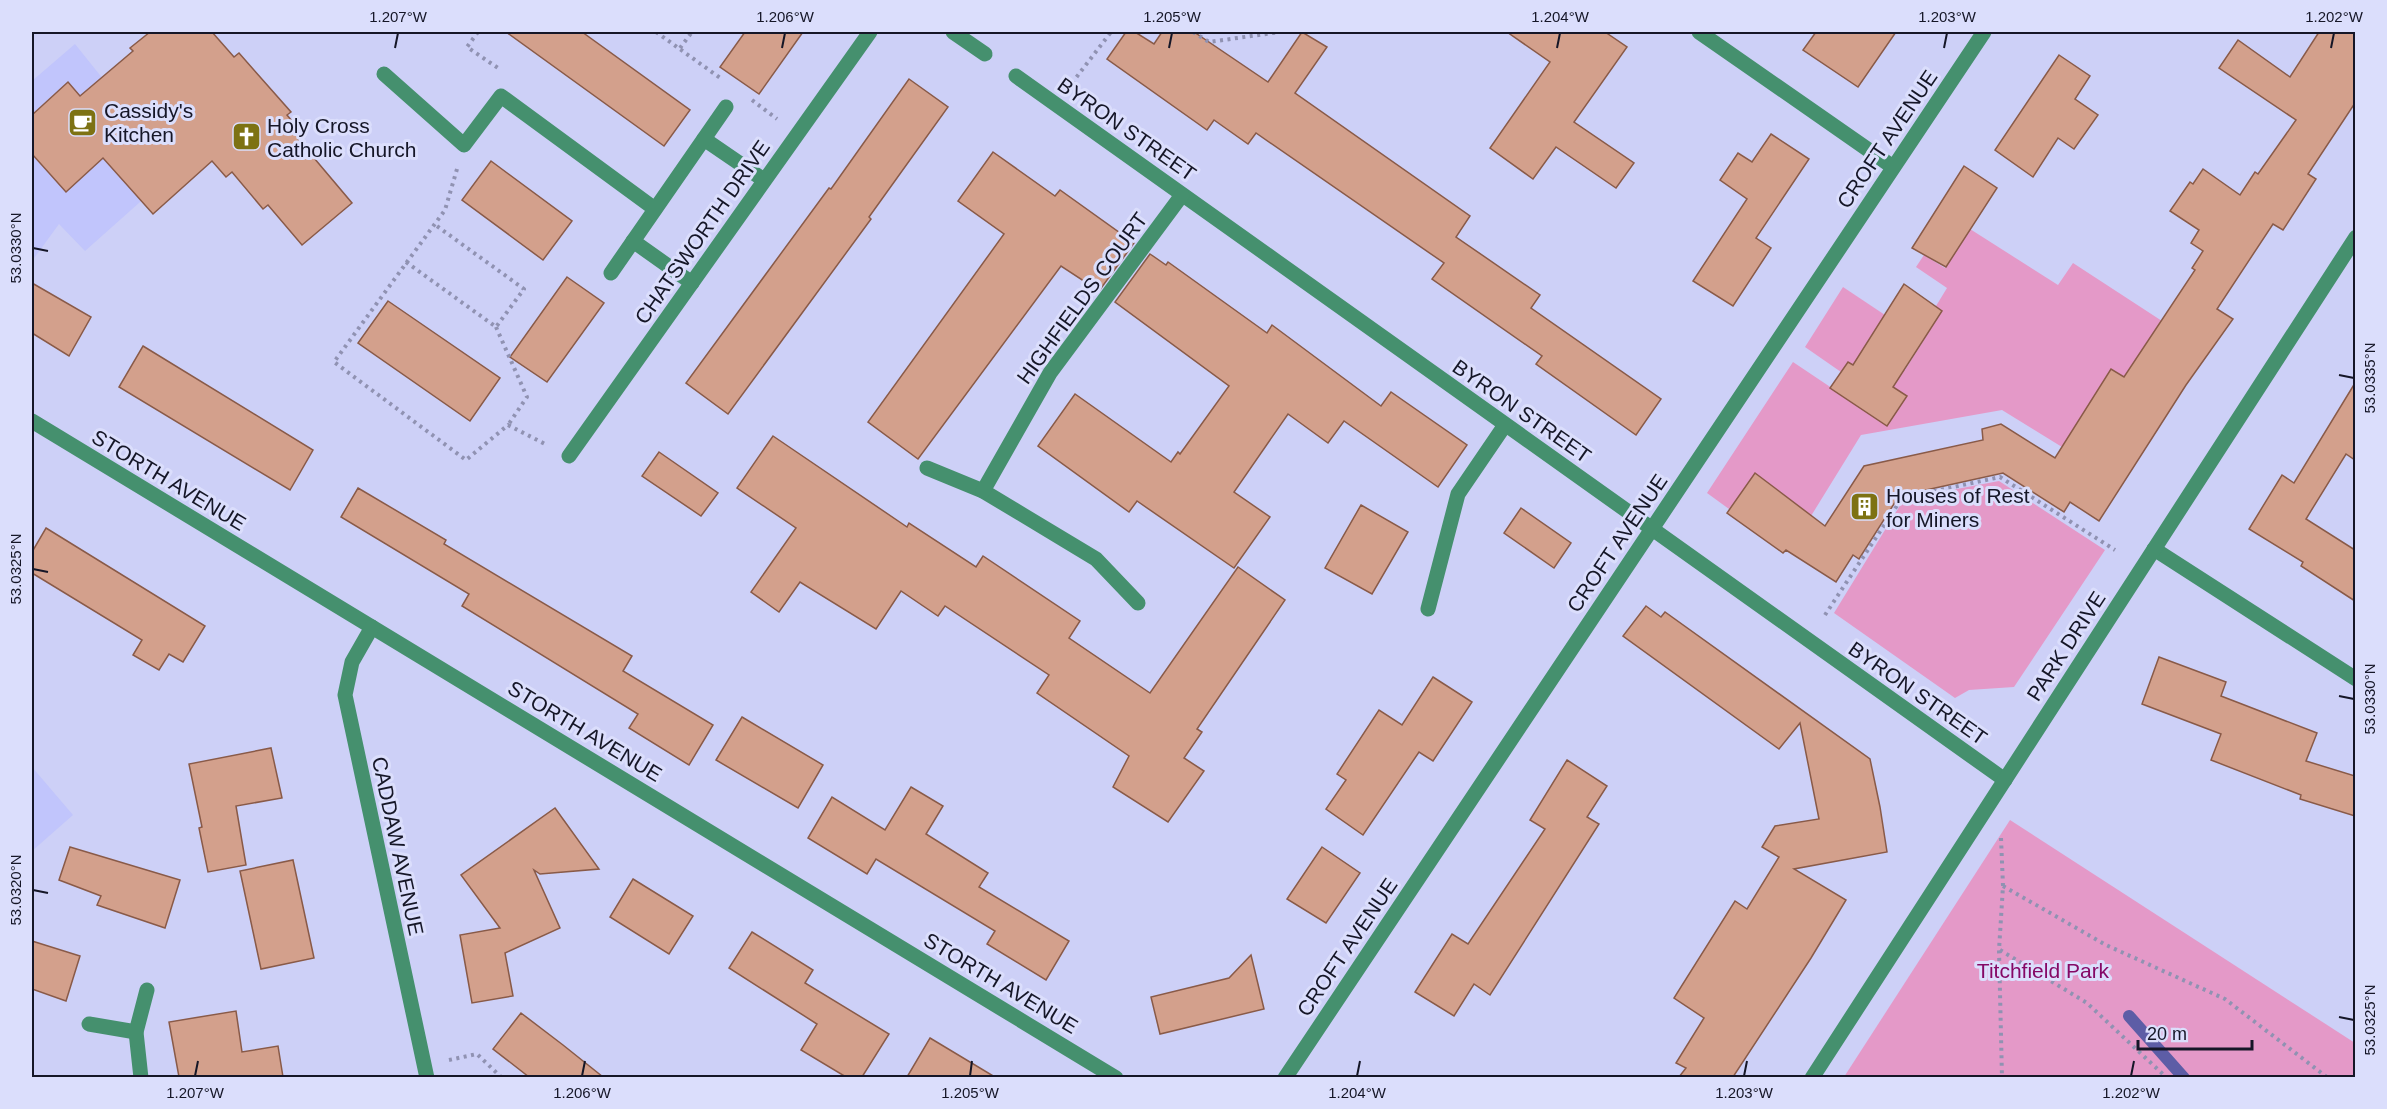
<svg xmlns="http://www.w3.org/2000/svg" width="2387" height="1109" viewBox="0 0 2387 1109" font-family="Helvetica,sans-serif">
<style>
.built{fill:#c1c5fc}
.green{fill:#e499c8}
.lines{fill:none;stroke-linecap:round;stroke-linejoin:round}
.stream{stroke:#5d5da6;stroke-width:12}
.building{fill:#d3a08c;stroke:#895a48;stroke-width:1.5}
.path{stroke:#9092b2;stroke-width:4;stroke-dasharray:3 4.5;stroke-linecap:butt}
.service{stroke:#45906e;stroke-width:15}
.minor{stroke:#45906e;stroke-width:15}
.tertiary{stroke:#45906e;stroke-width:15}
.ticks{fill:none;stroke:#151627;stroke-width:2}
.labels{text-anchor:middle;dominant-baseline:central;stroke-width:6;stroke-linejoin:round;paint-order:stroke}
.poi-label{font-size:21px;fill:#151627;stroke:#dbdefc;text-anchor:start}
.street-label{font-size:21px;fill:#151627;stroke:#dbdefc}
.park-label{font-size:21px;fill:#850866;stroke:#dbdefc}
.neatline{fill:none;stroke:#151627;stroke-width:2}
.ticks-label{font-size:15px;text-anchor:middle;fill:#151627}
</style>
<rect width="100%" height="100%" fill="#cdd0f7"/>
<g class="built">
<polygon points="75,44 176,170 85,251 59,224 32,261 32,81"/>
<polygon points="32,767 73,815 32,851"/>
</g>
<g class="green">
<polygon points="1970,229 2058,285 2073,263 2162,321 2169,385 2062,447 2002,410 1861,435 1811,516 1756,474 1729,509 1707,493 1793,362 1887,425 1906,396 1884,381 1882,384 1848,362 1841,372 1805,347 1843,287 1885,315 1865,345 1905,370 1942,311 1936,306 1947,288 1916,267 1924,255 1945,268"/>
<polygon points="1999,481 2105,550 2014,687 1969,690 1955,698 1834,613 1904,499"/>
<polygon points="2010,820 2355,1043 2355,1077 1844,1077"/>
</g>
<g class="lines">
<polyline class="stream" points="2129,1016 2184,1078"/>
</g>
<g class="building">
<polygon points="150,32 212,32 234,57 239,53 291,112 287,115 303,134 298,139 352,203 302,245 268,205 263,209 232,172 226,177 212,161 153,214 103,158 66,192 32,154 32,115 68,82 80,96 133,51 130,48"/>
<polygon points="506,32 582,32 690,110 664,146"/>
<polygon points="745,32 803,32 759,94 720,67"/>
<polygon points="1126,32 1135,32 1154,44 1162,32 1194,32 1268,82 1302,32 1327,47 1295,93 1470,216 1456,237 1540,295 1531,308 1661,399 1636,435 1536,364 1542,356 1432,279 1444,263 1256,133 1248,144 1214,120 1207,130 1107,59"/>
<polygon points="1507,32 1605,32 1627,47 1574,122 1634,163 1616,188 1556,147 1533,179 1490,148 1550,62"/>
<polygon points="1816,32 1896,32 1858,87 1803,50"/>
<polygon points="2319,32 2355,32 2355,103 2308,174 2316,179 2283,230 2273,224 2217,309 2233,319 2186,385 2099,521 2070,502 2064,512 2003,473 1899,496 1859,559 1853,555 1836,582 1786,550 1783,553 1727,513 1755,473 1825,526 1864,466 1983,440 1982,429 2001,424 2055,458 2111,369 2124,377 2195,270 2192,268 2203,251 2191,243 2199,230 2170,211 2190,182 2193,184 2203,169 2240,195 2255,172 2258,174 2296,120 2219,68 2238,40 2290,77"/>
<polygon points="2059,55 2090,76 2075,99 2098,115 2074,149 2058,138 2033,177 1995,150"/>
<polygon points="909,79 948,107 869,217 871,219 728,414 686,383 829,188 831,189"/>
<polygon points="1771,134 1809,159 1756,238 1771,248 1733,306 1693,281 1747,199 1720,180 1738,153 1752,162"/>
<polygon points="993,152 1055,196 1060,190 1134,243 1099,291 1061,266 918,459 868,422 1004,234 958,201"/>
<polygon points="491,161 572,221 543,260 462,200"/>
<polygon points="1964,166 1997,188 1946,267 1912,248"/>
<polygon points="1150,254 1166,265 1168,262 1267,333 1272,325 1381,406 1391,392 1467,445 1438,487 1344,421 1328,443 1288,414 1234,492 1270,517 1234,568 1137,501 1129,512 1038,446 1075,394 1171,462 1178,452 1180,454 1229,386 1115,302"/>
<polygon points="567,277 604,303 547,382 510,357"/>
<polygon points="32,283 91,317 69,356 32,333"/>
<polygon points="1904,284 1942,311 1893,387 1907,396 1887,426 1830,388 1848,362 1853,365"/>
<polygon points="388,301 500,378 470,421 358,343"/>
<polygon points="143,346 313,450 290,490 119,387"/>
<polygon points="2355,383 2355,460 2346,454 2306,519 2355,550 2355,601 2301,566 2303,562 2249,529 2282,475 2294,483"/>
<polygon points="773,436 907,527 909,523 976,567 983,556 1080,621 1069,638 1150,693 1238,567 1285,600 1197,729 1202,732 1184,758 1204,771 1168,822 1113,787 1129,756 1037,693 1049,675 945,606 938,616 901,591 876,629 800,582 779,612 751,592 796,528 737,488"/>
<polygon points="659,452 718,493 701,516 642,476"/>
<polygon points="358,488 446,540 444,544 632,656 623,671 713,725 689,765 629,728 638,714 462,606 469,594 341,517"/>
<polygon points="1361,505 1408,532 1372,594 1325,568"/>
<polygon points="1521,508 1571,543 1554,568 1504,533"/>
<polygon points="46,528 205,626 183,662 169,654 159,670 133,655 142,640 32,573 32,552"/>
<polygon points="1646,606 1661,617 1665,612 1870,759 1880,807 1887,852 1794,869 1846,900 1811,958 1733,1077 1679,1077 1686,1068 1676,1063 1704,1018 1674,998 1735,901 1747,909 1779,857 1762,847 1775,826 1819,819 1800,723 1779,749 1623,636"/>
<polygon points="2159,657 2226,682 2221,696 2317,733 2306,761 2355,776 2355,816 2300,799 2301,795 2211,760 2221,734 2142,704"/>
<polygon points="1433,677 1472,702 1433,761 1419,752 1363,835 1326,809 1346,780 1337,774 1379,710 1402,725"/>
<polygon points="742,717 823,765 798,808 716,760"/>
<polygon points="271,748 282,798 236,806 246,865 208,872 199,828 202,827 189,764"/>
<polygon points="1567,760 1607,786 1587,817 1599,824 1490,995 1474,984 1454,1016 1415,992 1452,934 1468,944 1545,829 1530,820"/>
<polygon points="911,787 943,806 926,834 988,873 979,887 1069,941 1046,980 987,944 995,931 876,859 867,874 808,838 832,797 885,830"/>
<polygon points="555,808 599,869 540,874 534,870 560,928 505,953 513,996 472,1003 460,935 500,928 461,875"/>
<polygon points="70,847 180,880 165,928 97,905 101,896 59,880"/>
<polygon points="1322,847 1360,873 1326,923 1287,899"/>
<polygon points="293,860 314,958 261,969 240,871"/>
<polygon points="633,879 693,916 669,954 610,917"/>
<polygon points="752,932 813,970 805,983 889,1034 862,1077 846,1077 801,1050 817,1024 729,968"/>
<polygon points="32,941 80,956 66,1001 32,989"/>
<polygon points="1251,955 1264,1009 1160,1034 1151,997 1229,978"/>
<polygon points="236,1011 242,1052 278,1046 283,1077 179,1077 169,1022"/>
<polygon points="521,1013 563,1045 603,1077 529,1077 493,1049"/>
<polygon points="930,1038 995,1077 907,1077"/>
</g>
<g class="lines">
<g class="path">
<polyline points="478,32 467,47 498,68"/>
<polyline points="656,32 723,80"/>
<polyline points="1193,32 1209,42 1280,32"/>
<polyline points="680,48 692,32"/>
<polyline points="1072,83 1111,32"/>
<polyline points="752,100 777,119"/>
<polyline points="457,169 445,210 334,362 466,460 508,425 545,444"/>
<polyline points="406,262 496,327 524,289 434,224"/>
<polyline points="496,327 527,397 508,425"/>
<polyline points="1825,615 1902,498 2000,477 2115,550"/>
<polyline points="2001,838 2003,886 1999,950 2002,1078"/>
<polyline points="2003,886 2106,945 2225,999 2328,1078"/>
<polyline points="2000,950 2087,1003 2167,1078"/>
<polyline points="449,1060 477,1054 502,1078"/>
</g>
<g class="service">
<polyline points="384,74 464,145 501,96 655,209"/>
<polyline points="704,139 764,180"/>
<polyline points="633,241 692,283"/>
<polyline points="611,273 726,107"/>
</g>
<g class="minor">
<polyline points="953,32 985,54"/>
<polyline points="1699,32 1893,167"/>
<polyline points="1016,76 2005,780"/>
<polyline points="32,421 1116,1078"/>
<polyline points="569,456 870,32"/>
<polyline points="927,468 983,491 1096,559 1138,603"/>
<polyline points="983,491 1050,373 1182,195"/>
<polyline points="2154,549 2356,679"/>
<polyline points="1428,609 1458,494 1505,425"/>
<polyline points="372,627 352,662 345,695 427,1078"/>
<polyline points="89,1024 136,1032"/>
<polyline points="141,1078 136,1032 147,990"/>
<polyline points="1285,1078 1984,32"/>
</g>
<polyline class="tertiary" points="1812,1078 2356,237"/>
</g>
<path class="ticks" d="M395,48L398,33M782,48L785,33M1169,48L1172,33M1557,48L1560,33M1944,48L1947,33M2331,48L2334,33M33,248L48,251M2339,375L2354,378M33,569L48,572M2339,696L2354,699M33,890L48,893M2339,1017L2354,1020M195,1076L198,1061M582,1076L585,1061M970,1076L972,1061M1357,1076L1360,1061M1744,1076L1747,1061M2131,1076L2134,1061"/>
<defs>
<symbol id="cafe-square" viewBox="-11 -11 22 22"><rect x="-9" y="-9" width="18" height="18" rx="4" fill="#7d7213" stroke="#dbdefc"/><path d="M-5.5-4.5H6V0H3Q3 3.5 0 3.5H-2.5Q-5.5 3.5-5.5 0ZM3-3.2v2h1.7v-2ZM-6 4.5H4V6H-6Z" fill="#fff"/></symbol>
<symbol id="church-square" viewBox="-11 -11 22 22"><rect x="-9" y="-9" width="18" height="18" rx="4" fill="#7d7213" stroke="#dbdefc"/><path d="M-1.2-6h2.4v3.5h3.3v2.4h-3.3V6h-2.4V-.1h-3.3v-2.4h3.3Z" fill="#fff"/></symbol>
<symbol id="building-square" viewBox="-11 -11 22 22"><rect x="-9" y="-9" width="18" height="18" rx="4" fill="#7d7213" stroke="#dbdefc"/><path d="M-4-6H4V6H1V3H-1V6H-4ZM-2.5-4.3h1.7v1.8h-1.7ZM.8-4.3h1.7v1.8H.8ZM-2.5-1h1.7V.8h-1.7ZM.8-1h1.7V.8H.8Z" fill="#fff"/></symbol>
</defs>
<g fill-rule="evenodd">
<use href="#cafe-square" x="66" y="106" width="33" height="33"/>
<use href="#church-square" x="230" y="120" width="33" height="33"/>
<use href="#building-square" x="1848" y="490" width="33" height="33"/>
</g>
<g class="labels">
<g class="poi-label">
<text x="104" y="110">Cassidy's<tspan x="104" dy="24">Kitchen</tspan></text>
<text x="267" y="125">Holy Cross<tspan x="267" dy="24">Catholic Church</tspan></text>
<text x="1886" y="495">Houses of Rest<tspan x="1886" dy="24">for Miners</tspan></text>
</g>
<g class="street-label">
<text transform="translate(1127 129) rotate(35)">BYRON STREET</text>
<text transform="translate(1887 139) rotate(-56)">CROFT AVENUE</text>
<text transform="translate(702 232) rotate(-55)">CHATSWORTH DRIVE</text>
<text transform="translate(1082 298) rotate(-54)">HIGHFIELDS COURT</text>
<text transform="translate(1522 411) rotate(35)">BYRON STREET</text>
<text transform="translate(169 480) rotate(31)">STORTH AVENUE</text>
<text transform="translate(1617 543) rotate(-56)">CROFT AVENUE</text>
<text transform="translate(2066 646) rotate(-57)">PARK DRIVE</text>
<text transform="translate(1918 693) rotate(35)">BYRON STREET</text>
<text transform="translate(585 731) rotate(31)">STORTH AVENUE</text>
<text transform="translate(398 846) rotate(78)">CADDAW AVENUE</text>
<text transform="translate(1347 947) rotate(-56)">CROFT AVENUE</text>
<text transform="translate(1001 983) rotate(31)">STORTH AVENUE</text>
</g>
<g class="park-label">
<text x="2043" y="970">Titchfield Park</text>
</g>
</g>
<rect width="2387" height="1109" fill="none" stroke="#dbdefc" stroke-width="66"/>
<path d="M2138 1040v9h114v-9" fill="none" stroke="#151627" stroke-width="3"/>
<text x="2147" y="1040" font-size="18" fill="#151627" stroke="#dbdefc" stroke-width="4.5" paint-order="stroke">20 m</text>
<rect x="33" y="33" width="2321" height="1043" class="neatline"/>
<g class="ticks-label">
<text x="398" y="22">1.207°W</text>
<text x="785" y="22">1.206°W</text>
<text x="1172" y="22">1.205°W</text>
<text x="1560" y="22">1.204°W</text>
<text x="1947" y="22">1.203°W</text>
<text x="2334" y="22">1.202°W</text>
<text transform="translate(16 248) rotate(-90)" y="5">53.0330°N</text>
<text transform="translate(2370 378) rotate(-90)" y="5">53.0335°N</text>
<text transform="translate(16 569) rotate(-90)" y="5">53.0325°N</text>
<text transform="translate(2370 699) rotate(-90)" y="5">53.0330°N</text>
<text transform="translate(16 890) rotate(-90)" y="5">53.0320°N</text>
<text transform="translate(2370 1020) rotate(-90)" y="5">53.0325°N</text>
<text x="195" y="1098">1.207°W</text>
<text x="582" y="1098">1.206°W</text>
<text x="970" y="1098">1.205°W</text>
<text x="1357" y="1098">1.204°W</text>
<text x="1744" y="1098">1.203°W</text>
<text x="2131" y="1098">1.202°W</text>
</g>
</svg>
